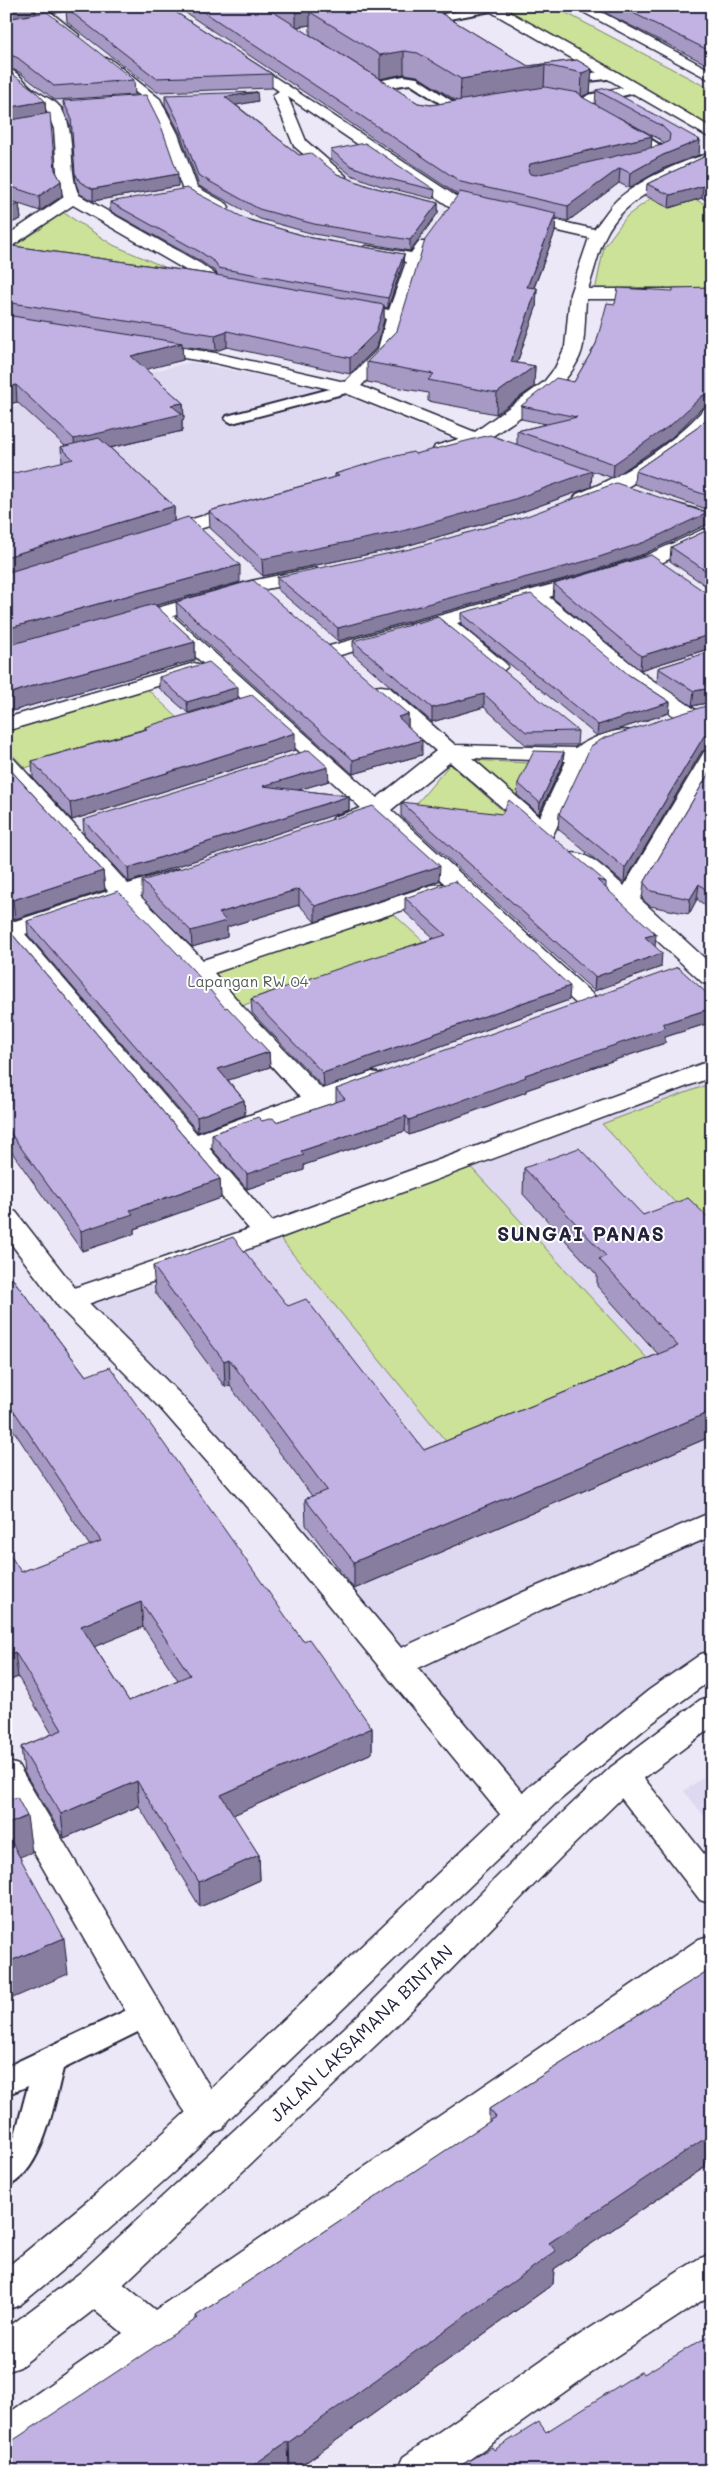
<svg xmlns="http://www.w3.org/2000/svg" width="718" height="2477" viewBox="0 0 718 2477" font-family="Mali,sans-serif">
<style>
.built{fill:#dfd8f1}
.green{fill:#cbe298;stroke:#76826a}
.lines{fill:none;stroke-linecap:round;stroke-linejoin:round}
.service-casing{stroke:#22223b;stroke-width:4}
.minor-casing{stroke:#22223b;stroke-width:3}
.tertiary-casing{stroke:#22223b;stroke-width:3}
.secondary-casing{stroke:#22223b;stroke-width:3}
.service{fill:#fff;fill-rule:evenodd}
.minor{fill:#fff;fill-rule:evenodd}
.tertiary{fill:#fff;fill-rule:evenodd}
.secondary{fill:#fff;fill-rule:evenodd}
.wall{fill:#a699c3;stroke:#22223b;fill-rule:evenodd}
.shaded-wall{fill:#877d9f;stroke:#22223b}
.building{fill:#c1b2e3;stroke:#22223b;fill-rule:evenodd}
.labels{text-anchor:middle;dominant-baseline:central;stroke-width:4;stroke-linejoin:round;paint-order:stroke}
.park-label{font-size:15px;fill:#555c57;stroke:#fff}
.near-street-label{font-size:18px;fill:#22223b;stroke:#fff}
.district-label{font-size:20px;font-weight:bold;letter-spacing:1px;fill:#22223b;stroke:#fff}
</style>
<rect width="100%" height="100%" fill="#ece8f7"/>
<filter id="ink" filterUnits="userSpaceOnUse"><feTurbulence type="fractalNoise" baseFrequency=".02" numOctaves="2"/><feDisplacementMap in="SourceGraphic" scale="10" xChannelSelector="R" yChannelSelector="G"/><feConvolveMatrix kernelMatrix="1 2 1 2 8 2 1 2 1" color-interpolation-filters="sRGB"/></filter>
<g filter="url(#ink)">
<g class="built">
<polygon points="191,362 329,389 470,447 6,578 6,408"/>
<polygon points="712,1068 712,1663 520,1814 69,1300"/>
<polygon points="712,1771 712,1826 684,1791"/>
</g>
<g class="green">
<polygon points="491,6 553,6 712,90 712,132"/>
<polygon points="666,187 712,207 712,294 595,291 604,247 627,216"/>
<polygon points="58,209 113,245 190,278 6,251 41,229"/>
<polygon points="143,685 181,721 25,768 6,748 6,725"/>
<polygon points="472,760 565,765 541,817"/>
<polygon points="450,764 520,826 408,814"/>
<polygon points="389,910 425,943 241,1006 209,971"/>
<polygon points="712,1083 712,1242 602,1124"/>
<polygon points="466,1162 656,1368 453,1450 274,1231"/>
</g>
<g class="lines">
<defs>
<g id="service">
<polygon points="483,6 497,8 491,11 439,21 412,16 410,14 416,11 439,15"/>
<polygon points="612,71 616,72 616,78 561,84 555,80 561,76"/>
<polygon points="404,76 417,78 464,109 458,113 454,112 410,84 376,89 370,85 372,82"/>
<path d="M635,85L641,89L639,92L592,103L668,150C661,159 648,166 637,163L635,160L654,151L577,103L588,95Z"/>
<polygon points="349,384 354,385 356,388 354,391 232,423 225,419 227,416"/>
<path d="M146,2001L156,2005L161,2014L156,2023L63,2069C54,2103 43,2173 6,2187V2147L15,2135L28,2086L6,2095V2067Z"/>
</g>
<g id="minor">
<polygon points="27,6 43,6 79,35 77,38 67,38"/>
<polygon points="572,6 590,6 712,71 712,81"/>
<path d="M241,55L460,199L594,229C602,220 609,207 618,199C643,178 681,161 712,153V163C674,178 623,197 605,237C598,253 594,272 588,289H712V299H586C585,314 585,330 583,345C576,386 520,416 490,438L492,442L490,446C484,447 479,445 474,446C460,447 449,457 435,454L433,450L435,446L459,439L343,392L215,363L140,351L137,347L140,343L146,342L215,353L345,382L378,349L386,319L340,311L337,307L340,303L346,302L389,310L406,262L367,256L361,254L359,251L361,248L367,246L411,253L419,242H431L433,245L423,259L404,316L395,351L361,386L475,432L544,382L555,368L565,347L570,294L589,238L449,206L288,97L306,141L346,176L344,179H332L294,146L273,95L279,91L236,62L234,59L236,56Z"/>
<polygon points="105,58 110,59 160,99 178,134 197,187 227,204 229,207 227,210 215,210 184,193 162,134 147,101 100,65 98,62"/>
<path d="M6,68C17,70 24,82 33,89C40,94 49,98 56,103C79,122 66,170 79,195L201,264L223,280L225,284L223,288H211L189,272L73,205L12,246L6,248V236L64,197L58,185L54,129L46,109L23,95L6,80Z"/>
<path d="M712,406V422C690,446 609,510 577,502L574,498L577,494C627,474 669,447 706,407Z"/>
<polygon points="670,502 712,514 712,526 663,512 660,508 663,504"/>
<polygon points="245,503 252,505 255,509 252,513 160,541 153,539 150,535 153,531"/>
<polygon points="704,529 711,531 711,539 659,564 549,597 645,675 696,710 699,715 696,720 688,721 680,720 629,685 531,603 457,623 504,662 508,666 504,670 497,672 490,670 438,628 333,657 326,655 323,651 326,647 590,574 645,556"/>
<path d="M314,568L321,570L324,574L321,578L261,590L173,616L377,798L436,751L373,697L370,692L373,687L381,686L389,687L455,745L575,748C590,739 614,727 632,731L635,736L632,741L602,751L589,759L552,837L544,839L536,837L533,831L528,830L450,762L391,810L601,1002L598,1007L589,1009L580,1007L452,890L448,895L214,973L244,1008L322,1089L372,1072L381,1074L385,1080L381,1086L209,1148L272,1221L712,1060V1077L277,1239L79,1307L69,1309L59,1307L55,1300L59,1293L249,1229L6,941V919L15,921L108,891L6,778V757L14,759L128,884L178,869L186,871L190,876L186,881L140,896L203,960L432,885L445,884L373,819L342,829L334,827L331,822L334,817L361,808L161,625L158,620L126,629L119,627L116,623L119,619L251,581ZM472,758L566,761L540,817ZM119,903C181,966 240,1032 300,1097L197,1134L25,934Z"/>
<polygon points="194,663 201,665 205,669 201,673 6,731 6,718"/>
<path d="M712,750V776L640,899L712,965V985L703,983L619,905L564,859L568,854C589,849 608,873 624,886L701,757L704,752Z"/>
<polygon points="712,1512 712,1536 543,1609 408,1673 397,1676 386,1673 381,1664 386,1655 521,1593"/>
<polygon points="6,1761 18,1765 203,2076 229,2117 223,2129 210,2134 197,2129 177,2100 6,1804"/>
<polygon points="623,1763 635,1767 712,1864 712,1904 700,1900 611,1785 606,1776 611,1767"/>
<polygon points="712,1935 712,1970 168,2347 20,2454 6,2460 6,2415 123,2333 81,2298 75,2285 81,2272 95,2267 109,2272 155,2310 699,1939"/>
<polygon points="712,2254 712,2294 587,2376 453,2471 397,2471 403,2457 559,2348 698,2259"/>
</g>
<g id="tertiary">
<polygon points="481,6 499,6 617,72 712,128 712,139"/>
<polygon points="6,1209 16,1212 79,1293 181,1395 294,1520 532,1804 537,1814 532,1824 520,1828 508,1824 272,1536 161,1409 59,1307 6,1237"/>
</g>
<g id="secondary">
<polygon points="712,1651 712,1679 652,1723 555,1804 174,2172 72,2262 20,2305 6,2310 6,2268 97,2193 197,2102 531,1785 649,1690 701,1654"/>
<polygon points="712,1696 712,1727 635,1785 563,1855 395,2027 109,2298 20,2367 6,2372 6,2329 81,2272 369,2005 539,1835 611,1767 700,1700"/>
</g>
</defs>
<use href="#service" class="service-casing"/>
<use href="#minor" class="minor-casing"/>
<use href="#tertiary" class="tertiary-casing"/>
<use href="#secondary" class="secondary-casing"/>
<use href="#service" class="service"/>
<use href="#minor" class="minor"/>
<use href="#tertiary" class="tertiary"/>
<use href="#secondary" class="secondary"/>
</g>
<g class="wall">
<polygon points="6,6 35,6 36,14 134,80 135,95 55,100 19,72 6,67"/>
<polygon points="46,6 166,6 272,74 272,88 157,92 67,22 66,11 55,13"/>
<path d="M174,6H429L528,66L577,60L592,69L590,93L581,97L595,105L596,90L700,140L699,155L662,169L629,188L619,183L568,221L556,218L555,232L534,288H537L536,308L517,363L535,366L534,387L496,414L428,401V393L367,382V362L397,331L458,195L177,7ZM310,25V35L380,79L404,74L417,76L457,101L431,105L418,103L297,27ZM618,117L661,140L664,144L662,145L651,148L652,136Z"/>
<polygon points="592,6 712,6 712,67"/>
<polygon points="6,69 45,101 46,114 55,170 61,181 62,196 40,211 19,204 21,219 6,225"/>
<polygon points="165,95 258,101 236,105 299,155 337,174 368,186 438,203 438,213 410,251 314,234 260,219 199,186 180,133 165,105"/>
<polygon points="63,101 178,186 93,201 80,194 76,184 72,129 64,113"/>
<polygon points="331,150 435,190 434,199 381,186 351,175 331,159"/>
<polygon points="712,153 712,203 702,198 669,208 646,196 647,184"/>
<polygon points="110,202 246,219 312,238 404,254 403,263 388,308 384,307 384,320 376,348 350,374 227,347 216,351 182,346 183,360 145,369 183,403 184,419 182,420 182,431 110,448 174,506 174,521 240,582 155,606 195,642 195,660 36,704 9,712 9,715 6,716 62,462 61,447 65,446 17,402 6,405 6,245 217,275 216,272 202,262 110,211"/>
<polygon points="712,287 712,404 701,409 671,438 613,478 592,471 591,487 511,516 399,548 263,576 210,528 209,511 335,477 335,474 415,454 517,444 517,431 546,424 521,419 521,406 574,382 596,344 615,304 673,291"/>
<polygon points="712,413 712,511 634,484 635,471 697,428"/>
<polygon points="707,513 706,525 644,554 589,572 338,641 277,589 277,577"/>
<polygon points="712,528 712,590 670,561 671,547"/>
<polygon points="554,584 705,592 712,594 712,648 640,670 553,598"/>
<polygon points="176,602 408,714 408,727 422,755 353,774 177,616"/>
<polygon points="461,613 629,675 670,702 669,713 597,736 461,624"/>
<polygon points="353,641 578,731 577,745 526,745 484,707 432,722 353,654"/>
<polygon points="712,651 712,702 692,706 657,683 658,668"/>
<polygon points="159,677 238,698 188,713 159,688"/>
<polygon points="145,727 295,750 72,820 33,778 32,761 145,729"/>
<polygon points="702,751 624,883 558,829 559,814"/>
<polygon points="564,752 563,763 539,814 517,795 518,783"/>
<polygon points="6,765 103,871 105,890 15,919 6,918"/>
<polygon points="712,768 712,911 697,899 689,914 650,906 642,899 644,883"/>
<polygon points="329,781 298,790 349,796 349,810 129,882 84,834 83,820"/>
<polygon points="401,802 606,882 606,888 655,946 661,967 594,991 401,816"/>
<polygon points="142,881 439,881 315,922 299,905 227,927 227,937 192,947 142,897"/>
<polygon points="405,898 569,1000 324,1088 252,1013 251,999 434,938 405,912"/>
<polygon points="27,921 225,1008 269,1052 270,1067 228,1080 244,1100 245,1115 198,1132 28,935"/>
<polygon points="6,927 220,1179 221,1198 134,1229 134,1234 82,1251 6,1144"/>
<polygon points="712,1008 712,1022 665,1037 665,1043 526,1090 526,1092 409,1135 405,1131 304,1165 304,1170 247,1189 212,1149 212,1134 262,1121 276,1122 336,1102 336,1089"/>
<polygon points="524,1168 643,1215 712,1221 712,1436 354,1589 306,1525 305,1499 312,1496 230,1386 225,1387 155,1292 153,1266 288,1306 424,1450 658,1354 597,1286 597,1275 523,1194"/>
<path d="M6,1270L86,1376L303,1641L372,1728V1753L233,1815L259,1855L260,1880L200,1907L139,1806L64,1838L24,1772L21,1747L52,1734L18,1677L6,1682L21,1572L90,1546L6,1419ZM143,1627L178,1680L129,1701L94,1646Z"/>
<polygon points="712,1968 712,2159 705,2163 705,2167 554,2269 553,2284 294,2471 6,2471 196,2319 196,2316 489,2122 489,2109"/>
</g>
<g class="shaded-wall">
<polygon points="13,6 35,6 36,16 6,21 6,8"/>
<polygon points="54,6 90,6 66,8 66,11 55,13"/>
<polygon points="337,6 397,6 310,12 310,25 296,27 296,13"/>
<polygon points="404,51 404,74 380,79 380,55"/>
<polygon points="545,65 544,89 460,103 461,79"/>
<polygon points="592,69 590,93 581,97 582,73"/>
<polygon points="257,92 258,101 226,107 225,97"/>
<polygon points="45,101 46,116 6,123 6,108"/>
<polygon points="652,136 651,150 530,179 528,170 530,164"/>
<polygon points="700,140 699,155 662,169 629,188 630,173 663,155"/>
<polygon points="620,168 619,183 568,221 568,206"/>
<polygon points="178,174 178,186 93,201 93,189"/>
<polygon points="61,181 62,196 40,211 39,196"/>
<polygon points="703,186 702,198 669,208 670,195"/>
<polygon points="438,203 438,213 410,251 410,240"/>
<polygon points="19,204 21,219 6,225 6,209"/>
<polygon points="556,213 555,232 526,308 527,287"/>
<polygon points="404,254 403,263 388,308 388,298"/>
<polygon points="537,288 536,308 510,383 511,362"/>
<polygon points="384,305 384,320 376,348 350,374 350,358"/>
<polygon points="227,331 227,347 216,351 215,335"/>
<polygon points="182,343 183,360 132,373 131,356"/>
<polygon points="535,366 534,387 496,414 497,393"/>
<polygon points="16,385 17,402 6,405 6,388"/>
<polygon points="712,391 711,404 701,409 671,438 613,478 614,464 702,396"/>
<polygon points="183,403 184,419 182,420 182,431 75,456 74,439 171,405"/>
<polygon points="592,471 591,487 511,516 399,548 263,576 262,559"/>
<polygon points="174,506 174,523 6,575 6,557"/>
<polygon points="707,513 706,525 644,554 589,572 338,641 338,628"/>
<polygon points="240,565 240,582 6,647 6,629"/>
<polygon points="712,634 711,648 640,670 641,656"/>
<polygon points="195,642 195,660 36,704 9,712 9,715 6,716 6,695 35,685"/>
<polygon points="238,687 238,698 188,713 187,702"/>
<polygon points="712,688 712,702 692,706 694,691"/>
<polygon points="484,694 484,707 432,722 432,708"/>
<polygon points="670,702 669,713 597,736 598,725"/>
<polygon points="408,714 408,728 398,717"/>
<polygon points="295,733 295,750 72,820 70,803"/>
<polygon points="712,734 712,749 702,751 624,883 625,868 704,736"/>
<polygon points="422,740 422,755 353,774 353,760"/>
<polygon points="564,752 563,763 539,814 540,803"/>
<polygon points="328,767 329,781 264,800 263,786"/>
<polygon points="349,796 349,810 129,882 128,868"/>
<polygon points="440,866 439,881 315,922 315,906"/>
<polygon points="103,871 105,890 15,919 13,900"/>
<polygon points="699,884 697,899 689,914 690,899"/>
<polygon points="299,889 299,905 227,927 227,937 192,947 191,931 219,913"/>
<polygon points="656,934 655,948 645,937"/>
<polygon points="662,953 661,967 594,991 595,977"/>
<polygon points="570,986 569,1000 324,1088 323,1073"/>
<polygon points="712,1008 712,1022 665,1037 665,1043 526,1090 526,1092 409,1135 409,1120 525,1075 662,1024"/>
<polygon points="269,1052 270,1067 219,1083 218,1069"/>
<polygon points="244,1100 245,1115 198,1132 197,1117"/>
<polygon points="406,1116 405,1131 304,1165 304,1170 247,1189 247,1174 301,1151"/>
<polygon points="220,1179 221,1198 134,1229 134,1234 82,1251 81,1231 130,1210"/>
<polygon points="229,1359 230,1386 225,1387 224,1361"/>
<polygon points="712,1411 712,1436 354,1589 354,1562"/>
<polygon points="141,1602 143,1627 84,1651 81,1626"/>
<polygon points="15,1652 18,1677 6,1682 6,1656"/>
<polygon points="372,1728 372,1753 222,1820 221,1795"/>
<polygon points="137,1781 139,1806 64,1838 61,1814"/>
<polygon points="27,1816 32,1852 8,1862 6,1850 6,1825"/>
<polygon points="259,1855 260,1880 200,1907 199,1882"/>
<polygon points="64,1938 68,1974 6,2001 6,1963"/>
<polygon points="712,2130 712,2159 705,2163 705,2167 554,2269 553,2284 294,2471 290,2471 289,2442 549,2243"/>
<polygon points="288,2441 289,2471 245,2471"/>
</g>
<g class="building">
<polygon points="79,6 166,6 272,74 156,78 66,8"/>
<polygon points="195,6 264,6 418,103 431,105 545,87 579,93 582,97 652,136 530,164 528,170 530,174 536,175 662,145 669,141 670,134 662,126 596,90 607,88 700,140 663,155 630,173 620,168 568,206 461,182"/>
<polygon points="285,6 337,6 296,13"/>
<polygon points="342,6 429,6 528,66 577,60 592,69 582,73 545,65 461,79 418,53 404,51 380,55 310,12"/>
<polygon points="619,6 708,6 712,8 712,52"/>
<polygon points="47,12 134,80 54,86 18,58 6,53 6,19"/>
<polygon points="6,69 34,90 45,101 6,108"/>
<polygon points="257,92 225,97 299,155 311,153 337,174 368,186 438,203 410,240 314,224 259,209 198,175 179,123 165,95"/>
<polygon points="146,95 160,123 178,174 93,189 80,182 75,173 71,117 63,101"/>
<polygon points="50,113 55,170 61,181 39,196 6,185 6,121"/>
<polygon points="365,143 435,190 381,177 351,166 331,150"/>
<polygon points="712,153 712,190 703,186 670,195 647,184"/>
<polygon points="187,188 246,219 312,238 404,254 388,298 218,268 216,263 202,253 110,202"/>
<polygon points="460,192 556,213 527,287 537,288 511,362 535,366 497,393 428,380 434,374 367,362 397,331 425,240"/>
<polygon points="6,199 19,204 6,209"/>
<polygon points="6,245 216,275 384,305 376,332 350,358 227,331 215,335 6,302"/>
<polygon points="712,287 712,391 702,396 672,424 614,464 517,431 577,417 521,406 556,378 574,382 596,344 607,303 615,304 618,288 673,291 673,288"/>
<polygon points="6,315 182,343 131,356 183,403 171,405 182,414 74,439 16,385 6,388"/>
<polygon points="712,413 712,497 635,471 697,428"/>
<polygon points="490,435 592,471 512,500 399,532 262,559 209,511 339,476 335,474 384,459 413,452 415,454"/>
<polygon points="99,438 174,506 6,557 6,475 73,459 61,447"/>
<polygon points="616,483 707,513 645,542 590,560 338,628 277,577 410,549 527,516"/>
<polygon points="188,517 240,565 6,629 6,573"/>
<polygon points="712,528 712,575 671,547"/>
<polygon points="651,555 705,592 712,594 712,634 641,656 554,584"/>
<polygon points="253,580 408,714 398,717 422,740 353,760 176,602"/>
<polygon points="531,594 629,675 670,702 598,725 461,613"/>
<polygon points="154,604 195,642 35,685 6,695 6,646"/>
<polygon points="438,617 578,731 526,732 484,694 432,708 353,641"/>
<polygon points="712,651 712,688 694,691 658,668"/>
<polygon points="209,662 238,687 187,702 159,677"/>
<polygon points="252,695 295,733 70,803 32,761 147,729 145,727"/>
<polygon points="712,704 712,734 704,736 625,868 559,814 591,746 604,738"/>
<polygon points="309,750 328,767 263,786 349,796 128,868 83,820"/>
<polygon points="534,751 564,752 540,803 518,783"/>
<polygon points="6,765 103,871 13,900 6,899"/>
<polygon points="712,768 712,895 699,884 690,899 651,891 644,883"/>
<polygon points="509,800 606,882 597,880 656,934 645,937 662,953 595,977 401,802 502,814"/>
<polygon points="373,806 440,866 315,906 299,889 219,913 226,921 191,931 142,881"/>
<polygon points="455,881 570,986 323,1073 251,999 346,966 446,935 405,898"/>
<polygon points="118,891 195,972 225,1008 227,1007 269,1052 218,1069 244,1100 197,1117 27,921"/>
<polygon points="6,927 220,1179 130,1210 133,1214 81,1231 6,1127"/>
<polygon points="678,967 712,998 712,1008 662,1024 666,1028 525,1075 526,1077 409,1120 406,1116 301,1151 304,1155 247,1174 212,1134 258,1117 262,1121 273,1118 276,1122 345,1099 336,1089"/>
<polygon points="579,1148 643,1215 688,1198 712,1221 712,1411 354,1562 305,1499 327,1490 229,1359 224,1361 153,1266 233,1237 288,1306 306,1299 424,1450 678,1346 599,1259 606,1256 524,1168"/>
<path d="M6,1270L86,1376L110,1367L303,1641L309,1639L372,1728L221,1795L259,1855L199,1882L137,1781L61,1814L21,1747L62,1730L15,1652L6,1656V1551L7,1550L21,1572L101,1541L6,1399ZM141,1602L190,1675L129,1701L81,1626Z"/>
<polygon points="17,1797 27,1816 6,1825 6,1801"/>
<polygon points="6,1832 64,1938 6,1963"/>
<polygon points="712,1968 712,2130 708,2132 710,2135 549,2243 556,2251 289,2442 288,2441 245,2471 6,2471 6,2445 198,2318 196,2316 496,2117 489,2109"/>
<polygon points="712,2334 712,2471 451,2471 492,2447 494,2450 539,2422 546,2432 642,2371 644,2374"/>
</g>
</g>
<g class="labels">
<g class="park-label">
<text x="248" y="981">Lapangan RW 04</text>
</g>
<g class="near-street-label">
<text transform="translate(361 2033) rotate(-44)">JALAN LAKSAMANA BINTAN</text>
</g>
<g class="district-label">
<text x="581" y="1233">SUNGAI PANAS</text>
</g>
</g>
<rect width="718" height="2477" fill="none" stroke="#fff" stroke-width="25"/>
<rect x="12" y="12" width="693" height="2452" fill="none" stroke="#22223b" stroke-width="2" filter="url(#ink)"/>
</svg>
